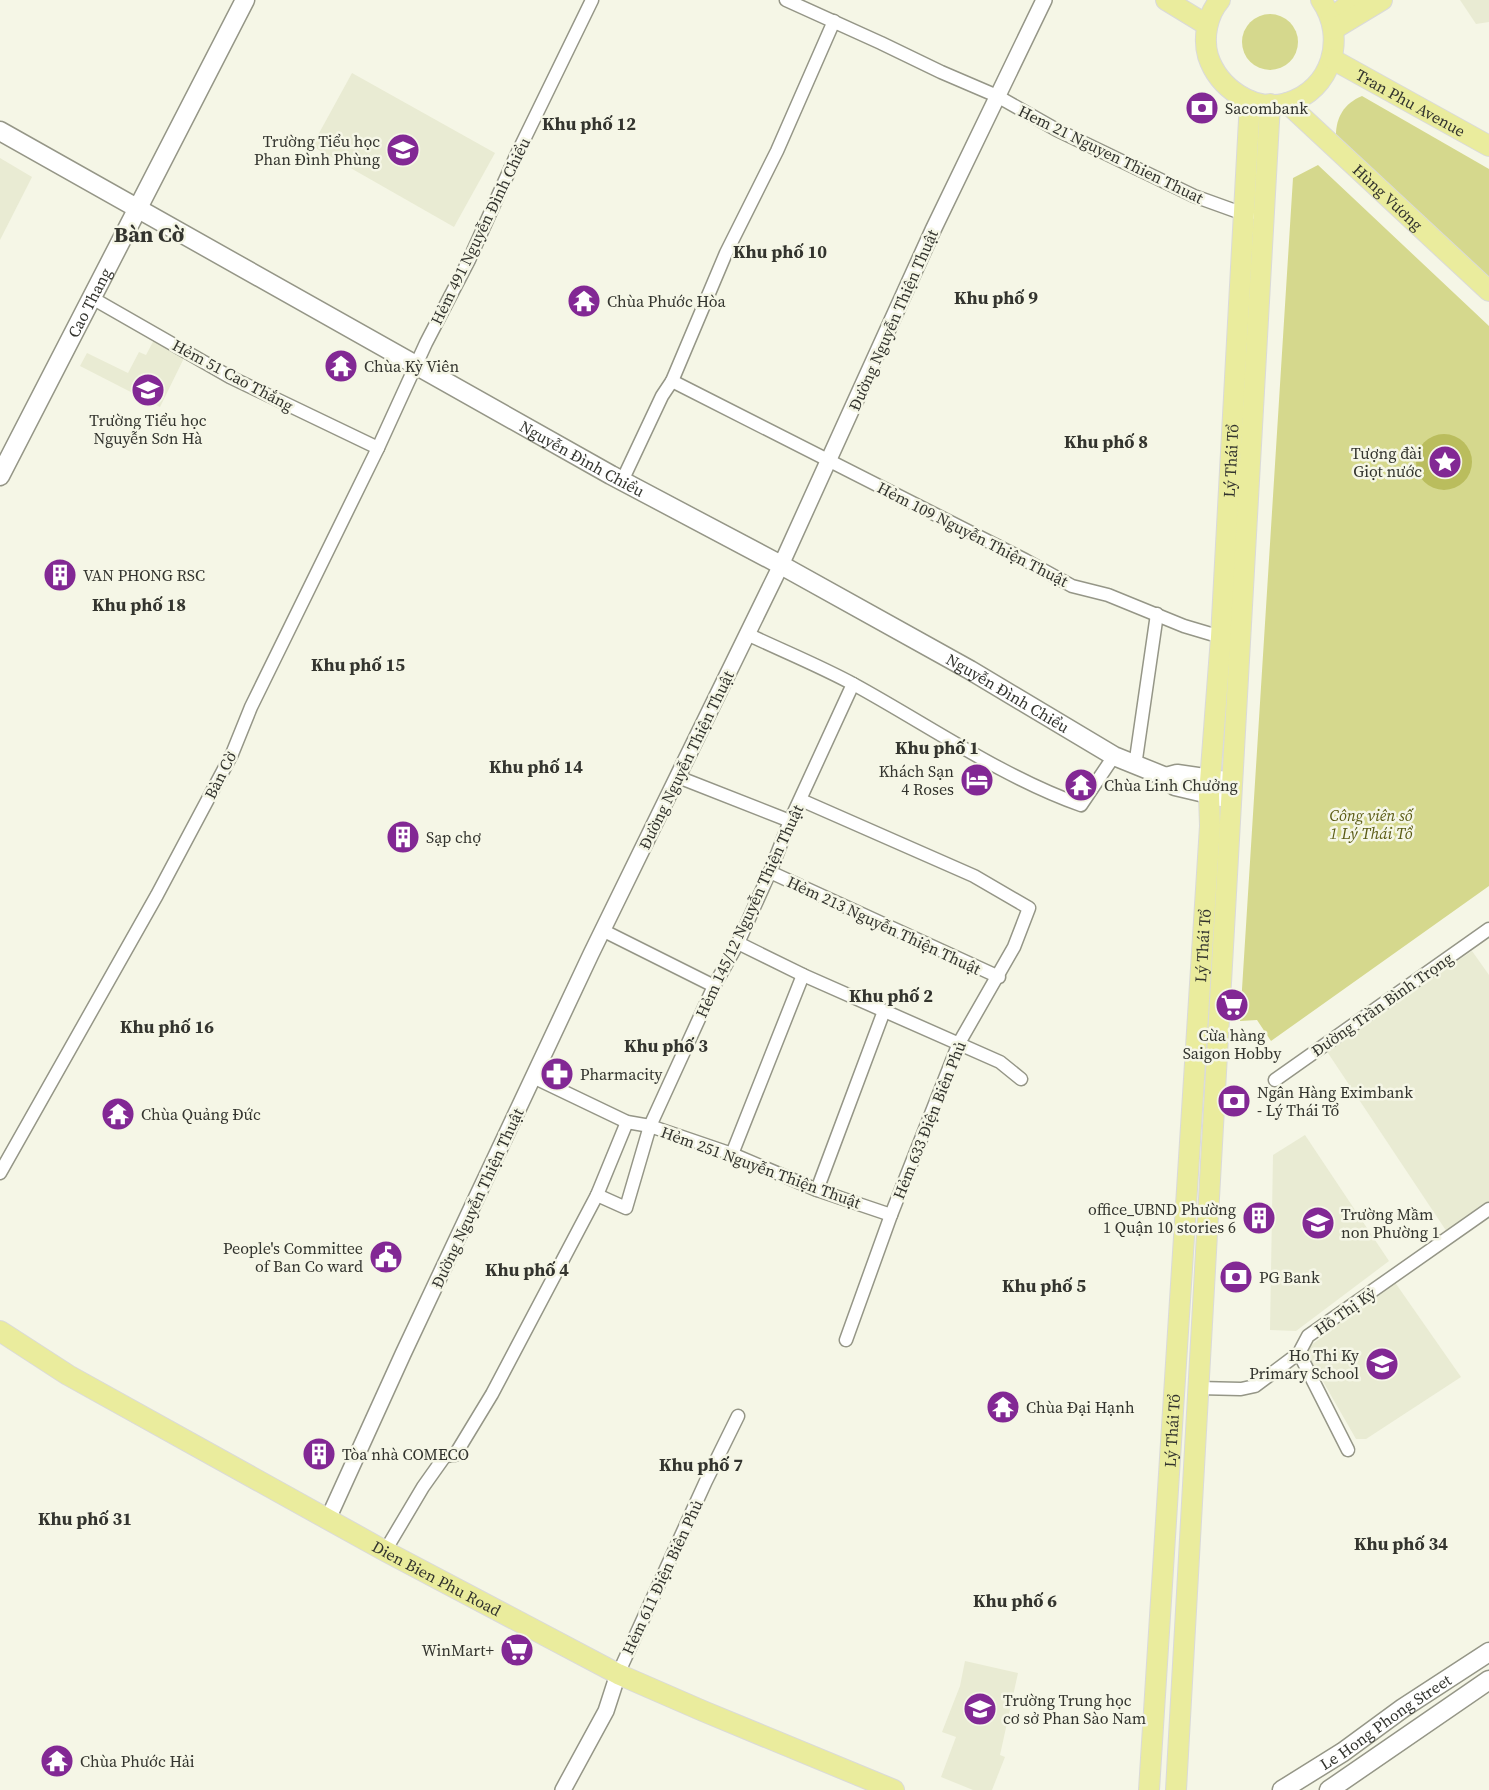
<svg xmlns="http://www.w3.org/2000/svg" width="1489" height="1790" viewBox="0 0 1489 1790" font-family="'Source Serif 4',serif">
<style>
.built{fill:#e9ebd3}
.green{fill:#d5d88d}
.water{fill:#babd5d}
.lines{fill:none;stroke-linecap:round;stroke-linejoin:round}
.minor-casing{stroke:#959687;stroke-width:15}
.tertiary-casing{stroke:#959687;stroke-width:18}
.secondary-casing{stroke:#959687;stroke-width:21}
.primary-casing{stroke:#dadad9;stroke-width:22}
.minor{stroke:#fff;stroke-width:12}
.tertiary{stroke:#fff;stroke-width:15}
.secondary{stroke:#fff;stroke-width:18}
.primary{stroke:#eaec9d;stroke-width:20}
.labels{text-anchor:middle;dominant-baseline:central;stroke-width:5;stroke-linejoin:round;paint-order:stroke}
.street-label{font-size:16px;fill:#33342e;stroke:#f5f6e6}
.poi-label{font-size:16px;fill:#33342e;stroke:#f5f6e6;text-anchor:start}
.park-label{font-size:16px;font-style:italic;fill:#5a5b14;stroke:#f5f6e6}
.neighbourhood-label{font-size:18px;font-weight:bold;fill:#33342e;stroke:#f5f6e6}
.district-label{font-size:22px;font-weight:bold;fill:#33342e;stroke:#f5f6e6}
</style>
<rect width="100%" height="100%" fill="#f5f6e6"/>
<g class="built">
<polygon points="1460,0 1489,0 1489,22 1476,24"/>
<polygon points="352,73 495,153 454,227 312,146"/>
<polygon points="0,158 32,177 0,240"/>
<polygon points="154,340 185,356 160,407 80,366 87,353 128,373 139,352 146,355"/>
<polygon points="1472,951 1489,975 1489,1202 1447,1232 1326,1050"/>
<polygon points="1305,1135 1389,1261 1296,1331 1270,1330 1273,1155"/>
<polygon points="1394,1281 1461,1377 1366,1439 1356,1439 1305,1350"/>
<polygon points="965,1661 1018,1673 1000,1755 1005,1757 992,1790 973,1790 941,1777 956,1737 942,1732 960,1686"/>
</g>
<g class="green">
<circle cx="1270" cy="42" r="28"/>
<path d="M1362,96L1489,169V277L1336,139C1335,119 1343,104 1362,96Z"/>
<polygon points="1318,165 1489,326 1489,886 1271,1041 1257,1020 1240,1021 1293,178"/>
</g>
<circle class="water" cx="1444" cy="462" r="28"/>
<g class="lines">
<defs>
<g id="minor">
<polyline points="786,0 881,43 941,72 997,96 1057,130 1194,196 1244,214 1250,214"/>
<polyline points="92,298 230,377 378,448"/>
<polyline points="672,381 1025,560 1072,586 1108,595 1184,626 1221,637"/>
<polyline points="622,481 662,396 672,381 726,253 777,151 834,21"/>
<path d="M747,634C783,651 820,666 855,685C928,725 1002,777 1081,805L1114,756"/>
<polyline points="1135,766 1157,614"/>
<polyline points="678,777 790,821"/>
<polyline points="801,800 974,876 1029,908 1014,947 959,1043 891,1215 846,1340"/>
<polyline points="770,872 999,977"/>
<polyline points="604,931 714,986"/>
<polyline points="738,943 803,975 1000,1062 1021,1079"/>
<polyline points="533,1077 627,1122 650,1126 732,1154 817,1190 891,1215"/>
<polyline points="1275,1080 1489,929"/>
<polyline points="732,1154 803,975"/>
<polyline points="0,1173 157,895 232,754 251,707 378,448 426,343 469,260 516,156 592,0"/>
<polyline points="817,1190 884,1011"/>
<polyline points="597,1195 626,1208 650,1126 714,986 738,943 770,872 790,821 853,684"/>
<polyline points="1299,1353 1348,1450"/>
<polyline points="1198,1388 1241,1389 1255,1386 1299,1353 1308,1336 1489,1209"/>
<polyline points="385,1551 423,1487 445,1456 455,1455 492,1394 597,1195 627,1122"/>
<polyline points="618,1674 706,1481 738,1416"/>
</g>
<g id="tertiary">
<polyline points="328,1519 403,1354 591,954 781,565 933,230 1044,0"/>
<polyline points="563,1790 606,1711 618,1674"/>
</g>
<g id="secondary">
<path id="s1" d="M0,131L611,475L781,565L970,670L1114,756L1166,777L1175,786L1230,799"/>
<path id="s2" d="M0,476L245,0"/>
<polyline points="1166,777 1177,774 1232,782"/>
<path id="s3" d="M1282,1790L1343,1752L1403,1708L1489,1652"/>
<polyline points="1329,1790 1489,1680"/>
</g>
<g id="primary">
<polyline points="1166,0 1207,25"/>
<path d="M1220,0C1207,15 1203,38 1208,56C1218,87 1253,113 1287,103C1332,90 1347,37 1321,0"/>
<polyline points="1331,19 1354,0"/>
<polyline points="1334,29 1382,0"/>
<path id="s4" d="M1332,59L1489,146"/>
<path id="s5" d="M1287,103L1489,291"/>
<path id="s6" d="M0,1331L68,1375L385,1551L618,1674L703,1711L894,1790"/>
<path id="s7" d="M1149,1790L1210,826L1209,795L1221,637L1250,101"/>
<polyline points="1176,1790 1270,104"/>
</g>
</defs>
<use href="#minor" class="minor-casing"/>
<use href="#tertiary" class="tertiary-casing"/>
<use href="#secondary" class="secondary-casing"/>
<use href="#primary" class="primary-casing"/>
<use href="#minor" class="minor"/>
<use href="#tertiary" class="tertiary"/>
<use href="#secondary" class="secondary"/>
<use href="#primary" class="primary"/>
</g>
<defs>
<symbol id="bank-disc" viewBox="-11 -11 22 22"><circle r="9.5" fill="#822894" stroke="#f5f6e6"/><path d="M-6-4H6V4H-6ZM0-2.3a2.3 2.3 0 1 0 0 4.6a2.3 2.3 0 1 0 0-4.6Z" fill="#fff"/></symbol>
<symbol id="school-disc" viewBox="-11 -11 22 22"><circle r="9.5" fill="#822894" stroke="#f5f6e6"/><path d="M0-5L7-2L0 1L-7-2ZM-4 1L0 2.5L4 1V4Q0 6-4 4Z" fill="#fff"/></symbol>
<symbol id="temple-disc" viewBox="-11 -11 22 22"><circle r="9.5" fill="#822894" stroke="#f5f6e6"/><path d="M0-6L5-2H3V0L6.5 2.5H4V6H1.5V3h-3V6H-4V2.5H-6.5L-3 0V-2H-5Z" fill="#fff"/></symbol>
<symbol id="sight-disc" viewBox="-11 -11 22 22"><circle r="9.5" fill="#822894" stroke="#f5f6e6"/><path d="M0-6L1.8-2.2L6-1.7L2.9 1.2L3.7 5.4L0 3.3L-3.7 5.4L-2.9 1.2L-6-1.7L-1.8-2.2Z" fill="#fff"/></symbol>
<symbol id="building-disc" viewBox="-11 -11 22 22"><circle r="9.5" fill="#822894" stroke="#f5f6e6"/><path d="M-4-6H4V6H1V3H-1V6H-4ZM-2.5-4.3h1.7v1.8h-1.7ZM.8-4.3h1.7v1.8H.8ZM-2.5-1h1.7V.8h-1.7ZM.8-1h1.7V.8H.8Z" fill="#fff"/></symbol>
<symbol id="hotel-disc" viewBox="-11 -11 22 22"><circle r="9.5" fill="#822894" stroke="#f5f6e6"/><path d="M-6-4.5h1.5V1H6V5H4.5V3h-9V5H-6ZM-4 0a1.8 1.8 0 1 1 3.6 0ZM.5 0V-2.5h3Q6-2.5 6 0Z" fill="#fff"/></symbol>
<symbol id="supermarket-disc" viewBox="-11 -11 22 22"><circle r="9.5" fill="#822894" stroke="#f5f6e6"/><path d="M-6-5.5h2.5l.6 2H6L4.5 2H-2.5L-4.4-4H-6ZM-1.5 3.2a1.3 1.3 0 1 0 .1 0ZM3 3.2a1.3 1.3 0 1 0 .1 0Z" fill="#fff"/></symbol>
<symbol id="pharmacy-disc" viewBox="-11 -11 22 22"><circle r="9.5" fill="#822894" stroke="#f5f6e6"/><path d="M-2-6h4v4h4v4h-4v4h-4v-4h-4v-4h4Z" fill="#fff"/></symbol>
<symbol id="civic-disc" viewBox="-11 -11 22 22"><circle r="9.5" fill="#822894" stroke="#f5f6e6"/><path d="M-.6-6.5H3V-4.5H.6V-3L4-1V1h2V6H-6V1h2V-1L-.6-3ZM-1.2 2.5V6h2.4V2.5Z" fill="#fff"/></symbol>
</defs>
<g fill-rule="evenodd">
<use href="#bank-disc" x="1183" y="89" width="38" height="38"/>
<use href="#school-disc" x="384" y="131" width="38" height="38"/>
<use href="#temple-disc" x="565" y="282" width="38" height="38"/>
<use href="#temple-disc" x="322" y="347" width="38" height="38"/>
<use href="#school-disc" x="129" y="371" width="38" height="38"/>
<use href="#sight-disc" x="1426" y="443" width="38" height="38"/>
<use href="#building-disc" x="41" y="556" width="38" height="38"/>
<use href="#hotel-disc" x="958" y="761" width="38" height="38"/>
<use href="#temple-disc" x="1062" y="766" width="38" height="38"/>
<use href="#building-disc" x="384" y="818" width="38" height="38"/>
<use href="#supermarket-disc" x="1213" y="986" width="38" height="38"/>
<use href="#pharmacy-disc" x="538" y="1055" width="38" height="38"/>
<use href="#bank-disc" x="1215" y="1082" width="38" height="38"/>
<use href="#temple-disc" x="99" y="1095" width="38" height="38"/>
<use href="#building-disc" x="1240" y="1199" width="38" height="38"/>
<use href="#school-disc" x="1299" y="1204" width="38" height="38"/>
<use href="#civic-disc" x="367" y="1238" width="38" height="38"/>
<use href="#bank-disc" x="1217" y="1258" width="38" height="38"/>
<use href="#school-disc" x="1363" y="1345" width="38" height="38"/>
<use href="#temple-disc" x="984" y="1388" width="38" height="38"/>
<use href="#building-disc" x="300" y="1435" width="38" height="38"/>
<use href="#supermarket-disc" x="498" y="1631" width="38" height="38"/>
<use href="#school-disc" x="961" y="1690" width="38" height="38"/>
<use href="#temple-disc" x="38" y="1742" width="38" height="38"/>
</g>
<g class="labels">
<g class="street-label">
<text stroke="none"><textPath href="#s4" startOffset="90">Tran Phu Avenue</textPath></text>
<text transform="translate(1111 154) rotate(26)">Hem 21 Nguyen Thien Thuat</text>
<text stroke="none"><textPath href="#s5" startOffset="138">Hùng Vương</textPath></text>
<text transform="translate(480 231) rotate(-64)">Hẻm 491 Nguyễn Ðình Chiểu</text>
<text stroke="none"><textPath href="#s2" startOffset="195">Cao Thang</textPath></text>
<text transform="translate(893 320) rotate(-66)">Đường Nguyễn Thiện Thuật</text>
<text transform="translate(233 375) rotate(28)">Hẻm 51 Cao Thắng</text>
<text stroke="none"><textPath href="#s1" startOffset="668">Nguyễn Đình Chiểu</textPath></text>
<text stroke="none"><textPath href="#s7" startOffset="1332">Lý Thái Tổ</textPath></text>
<text transform="translate(973 534) rotate(27)">Hẻm 109 Nguyễn Thiện Thuật</text>
<text stroke="none"><textPath href="#s1" startOffset="1154">Nguyễn Đình Chiểu</textPath></text>
<text transform="translate(686 760) rotate(-64)">Đường Nguyễn Thiện Thuật</text>
<text transform="translate(220 775) rotate(-63)">Bàn Cờ</text>
<text transform="translate(749 911) rotate(-65)">Hẻm 145/12 Nguyễn Thiện Thuật</text>
<text transform="translate(884 925) rotate(25)">Hẻm 213 Nguyễn Thiện Thuật</text>
<text stroke="none"><textPath href="#s7" startOffset="846">Lý Thái Tổ</textPath></text>
<text transform="translate(1382 1004) rotate(-35)">Đường Trần Bình Trọng</text>
<text transform="translate(929 1120) rotate(-68)">Hẻm 633 Ðiện Biên Phủ</text>
<text transform="translate(761 1167) rotate(20)">Hẻm 251 Nguyễn Thiện Thuật</text>
<text transform="translate(477 1198) rotate(-65)">Đường Nguyễn Thiện Thuật</text>
<text transform="translate(1345 1311) rotate(-35)">Hồ Thị Kỷ</text>
<text stroke="none"><textPath href="#s7" startOffset="360">Lý Thái Tổ</textPath></text>
<text transform="translate(662 1577) rotate(-65)">Hẻm 611 Điện Biên Phủ</text>
<text stroke="none"><textPath href="#s6" startOffset="502">Dien Bien Phu Road</textPath></text>
<text stroke="none"><textPath href="#s3" startOffset="124">Le Hong Phong Street</textPath></text>
</g>
<g class="poi-label">
<text x="1225" y="108">Sacombank</text>
<text x="380" y="141" text-anchor="end">Trường Tiểu học<tspan x="380" dy="18">Phan Đình Phùng</tspan></text>
<text x="607" y="301">Chùa Phước Hòa</text>
<text x="364" y="366">Chùa Kỳ Viên</text>
<text x="148" y="420" text-anchor="middle">Trường Tiểu học<tspan x="148" dy="18">Nguyễn Sơn Hà</tspan></text>
<text x="1422" y="453" text-anchor="end">Tượng đài<tspan x="1422" dy="18">Giọt nước</tspan></text>
<text x="83" y="575">VAN PHONG RSC</text>
<text x="954" y="771" text-anchor="end">Khách Sạn<tspan x="954" dy="18">4 Roses</tspan></text>
<text x="1104" y="785">Chùa Linh Chưởng</text>
<text x="426" y="837">Sạp chợ</text>
<text x="1232" y="1035" text-anchor="middle">Cừa hàng<tspan x="1232" dy="18">Saigon Hobby</tspan></text>
<text x="580" y="1074">Pharmacity</text>
<text x="1257" y="1092">Ngân Hàng Eximbank<tspan x="1257" dy="18">- Lý Thái Tổ</tspan></text>
<text x="141" y="1114">Chùa Quảng Đức</text>
<text x="1236" y="1209" text-anchor="end">office_UBND Phường<tspan x="1236" dy="18">1 Quận 10 stories 6</tspan></text>
<text x="1341" y="1214">Trường Mầm<tspan x="1341" dy="18">non Phường 1</tspan></text>
<text x="363" y="1248" text-anchor="end">People's Committee<tspan x="363" dy="18">of Ban Co ward</tspan></text>
<text x="1259" y="1277">PG Bank</text>
<text x="1359" y="1355" text-anchor="end">Ho Thi Ky<tspan x="1359" dy="18">Primary School</tspan></text>
<text x="1026" y="1407">Chùa Đại Hạnh</text>
<text x="342" y="1454">Tòa nhà COMECO</text>
<text x="494" y="1650" text-anchor="end">WinMart+</text>
<text x="1003" y="1700">Trường Trung học<tspan x="1003" dy="18">cơ sở Phan Sào Nam</tspan></text>
<text x="80" y="1761">Chùa Phước Hải</text>
</g>
<g class="park-label">
<text x="1371" y="815">Công viên số<tspan x="1371" dy="18">1 Lý Thái Tổ</tspan></text>
</g>
<g class="neighbourhood-label">
<text x="589" y="123">Khu phố 12</text>
<text x="780" y="251">Khu phố 10</text>
<text x="996" y="297">Khu phố 9</text>
<text x="1106" y="441">Khu phố 8</text>
<text x="139" y="604">Khu phố 18</text>
<text x="358" y="664">Khu phố 15</text>
<text x="937" y="747">Khu phố 1</text>
<text x="536" y="766">Khu phố 14</text>
<text x="891" y="995">Khu phố 2</text>
<text x="167" y="1026">Khu phố 16</text>
<text x="666" y="1045">Khu phố 3</text>
<text x="527" y="1269">Khu phố 4</text>
<text x="1044" y="1285">Khu phố 5</text>
<text x="701" y="1464">Khu phố 7</text>
<text x="85" y="1518">Khu phố 31</text>
<text x="1401" y="1543">Khu phố 34</text>
<text x="1015" y="1600">Khu phố 6</text>
</g>
<g class="district-label">
<text x="149" y="234">Bàn Cờ</text>
</g>
</g>
</svg>
